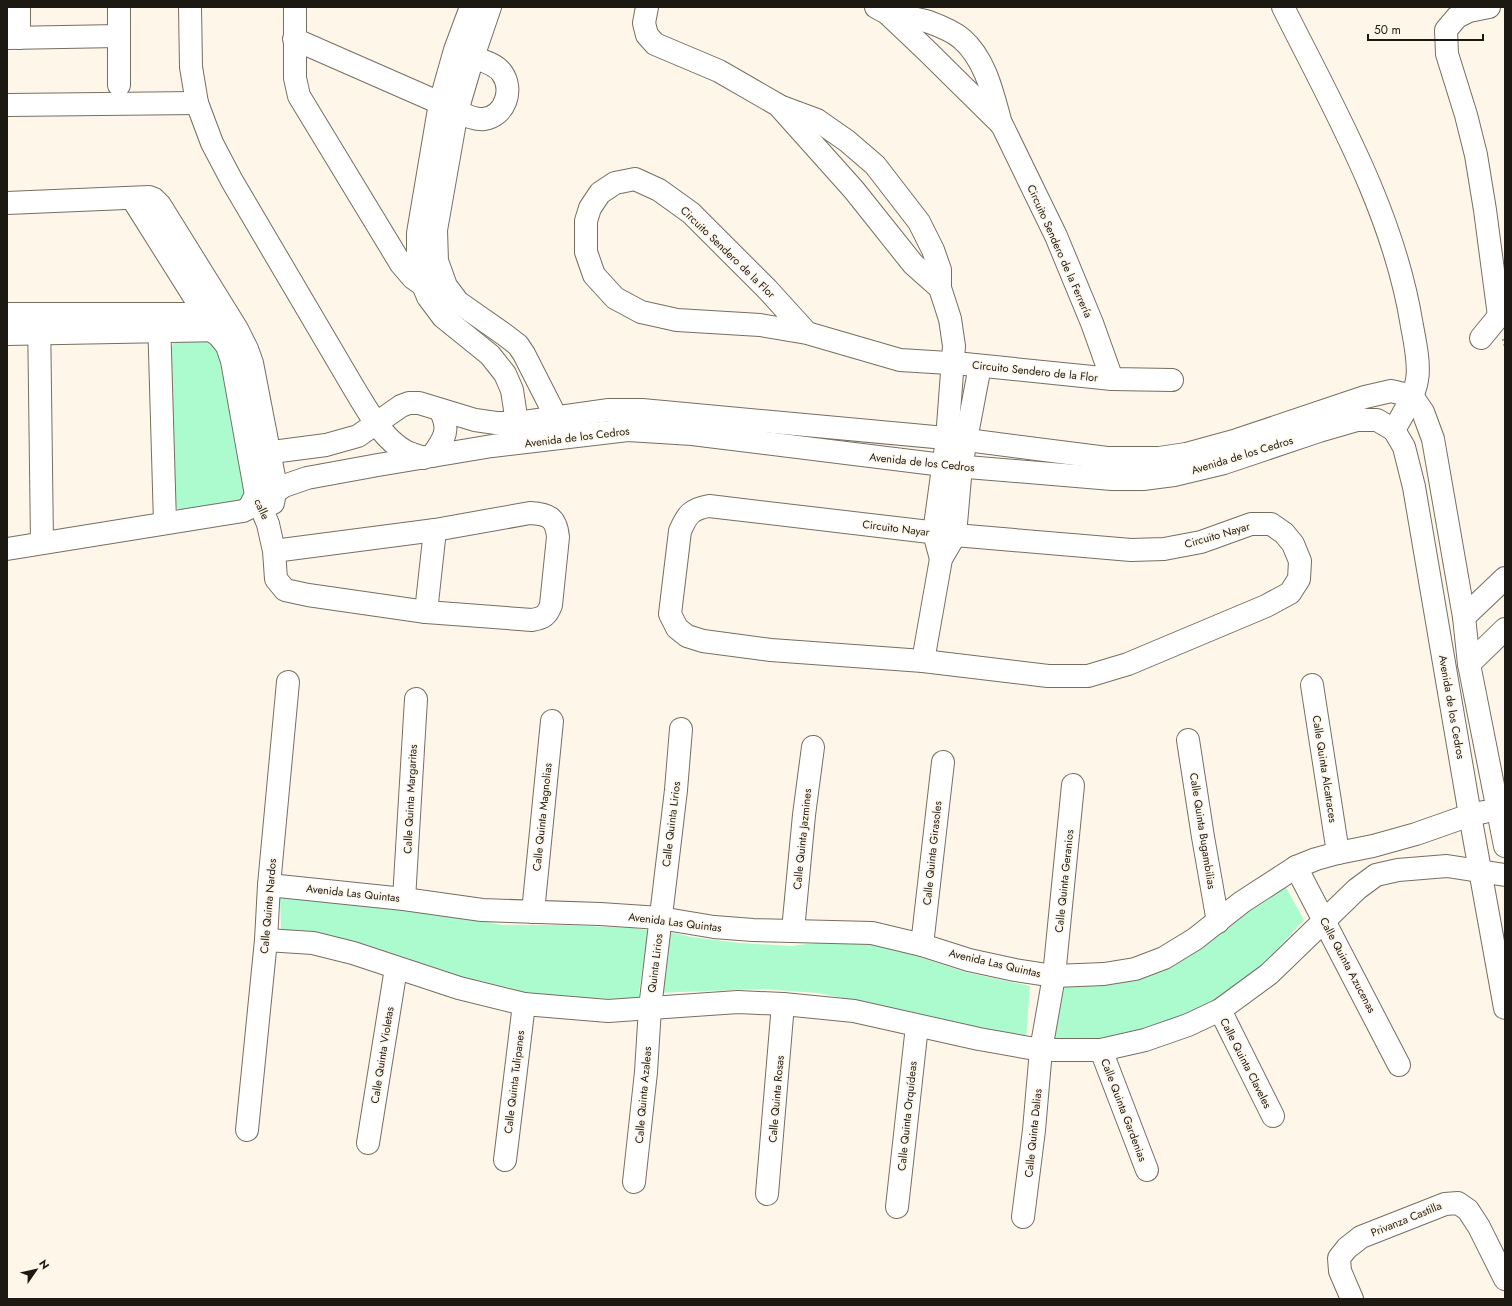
<svg xmlns="http://www.w3.org/2000/svg" width="1512" height="1306" viewBox="0 0 1512 1306" font-family="Jost,sans-serif">
<style>
.green{fill:#abfbcf}
.lines{fill:none;stroke-linecap:round;stroke-linejoin:round}
.minor-casing{stroke:#776e60;stroke-width:24}
.path{stroke:#afa89e;stroke-width:2.5;stroke-dasharray:2 3;stroke-linecap:butt}
.minor{stroke:#fff;stroke-width:22}
.labels{text-anchor:middle;dominant-baseline:central;stroke-width:3;stroke-linejoin:round;paint-order:stroke}
.street-label{font-size:11px;fill:#1c1913;stroke:#fff6ea}
</style>
<rect width="100%" height="100%" fill="#fff6ea"/>
<g class="green">
<polygon points="176,339 218,341 249,489 240,503 181,510 175,507 170,349"/>
<polygon points="1283,882 1304,920 1263,964 1219,1000 1152,1030 1095,1040 1050,1040 1061,987 1134,979"/>
<polygon points="307,893 362,906 441,913 502,925 565,925 633,928 648,930 638,1000 589,998 528,994 483,987 371,947 324,934 281,930 280,896"/>
<polygon points="666,931 691,937 740,943 792,946 844,939 892,948 965,972 1030,986 1026,1038 980,1032 871,1004 818,993 762,989 655,993"/>
</g>
<g class="lines">
<defs>
<g id="minor">
<polyline points="19,7 19,38"/>
<path d="M190,7L191,67L197,103L212,143L232,181L355,390C368,411 382,438 405,451C410,454 417,455 423,458"/>
<polyline points="295,7 295,78 299,96 401,264 413,278 423,285"/>
<polyline points="471,7 455,50 440,103 418,233 418,267 423,285 428,297 443,317 490,355 505,374 512,390 517,423"/>
<polyline points="490,7 473,57 457,111 436,230 437,261 446,286 458,302 505,335 518,345 524,354 556,417"/>
<polyline points="647,7 644,23 647,35 655,44 719,71 778,105 854,190 913,264 940,288 950,319 954,346 947,439 934,533 941,559"/>
<polyline points="876,7 887,13 925,49 1002,125 1056,236 1092,323 1112,379"/>
<path d="M1283,7C1334,109 1394,212 1412,326C1415,342 1420,365 1417,380C1414,398 1402,415 1394,430"/>
<polyline points="1489,7 1469,11 1457,17 1446,30 1447,54 1466,115 1476,155 1485,210 1499,316 1505,313"/>
<path d="M887,13C901,16 916,18 929,22C940,26 953,31 962,39C986,60 993,95 1001,124"/>
<polyline points="7,38 119,36"/>
<polyline points="294,39 440,103"/>
<polyline points="119,85 119,7"/>
<polyline points="7,105 197,103"/>
<polyline points="782,107 817,120 847,141 875,165 919,222 933,250 940,270 940,288"/>
<path d="M457,111C465,115 474,120 484,119C505,116 514,90 502,73C496,64 483,61 473,57"/>
<path d="M132,198L205,314L211,330L219,336L227,346L232,361L256,495L268,524L274,551L276,579L285,590L308,595L426,612L532,620C543,618 547,616 551,605L558,537C556,517 548,514 530,513L435,530L274,551"/>
<polyline points="7,203 149,197 154,199 160,205 237,329 247,349 252,363 276,487 273,503"/>
<polyline points="7,314 217,314"/>
<polyline points="39,314 42,543"/>
<polyline points="159,318 165,523"/>
<polyline points="807,333 767,289 691,213 659,190 635,179 615,183 600,193 590,208 586,221 586,252 594,275 615,298 641,312 677,320 760,325 807,333 900,360 965,364 1112,379 1172,380"/>
<polyline points="7,334 224,330"/>
<polyline points="1481,338 1499,316"/>
<polyline points="249,455 326,445 358,436 401,406 409,403 419,403 475,420 496,423 517,423 609,410 642,410 967,440 1107,458 1159,458 1186,454 1237,440 1365,397 1391,391 1412,396 1423,412 1433,439 1464,617 1469,664 1505,846"/>
<path d="M432,456C444,439 451,430 440,410"/>
<path d="M709,506L955,535L1131,550L1164,549L1201,542L1251,524H1271L1284,533L1293,544L1300,561L1299,579L1290,593L1266,606L1128,664L1088,676H1048L923,661L771,650L703,641L687,636L677,628L670,614L680,531C687,515 691,509 709,506Z"/>
<polyline points="7,549 243,511 249,508 256,495 274,493 284,486 307,478 378,465 492,446 628,430 692,434 943,465 1112,479 1143,479 1174,475 1224,463 1319,431 1357,420 1377,420 1394,430 1404,447 1414,487 1470,815 1505,1008"/>
<polyline points="426,612 435,530"/>
<polyline points="1464,617 1505,578"/>
<polyline points="923,661 941,559 955,535 961,466 980,366"/>
<polyline points="1469,664 1505,629"/>
<polyline points="1312,685 1338,853"/>
<polyline points="1188,740 1203,837 1218,922"/>
<polyline points="1296,867 1399,1065"/>
<polyline points="269,885 404,899 482,910 600,914 660,918 714,927 753,930 872,933 922,945 969,960 1015,970 1054,976 1104,974 1135,969 1164,958 1195,939 1242,902 1296,867 1316,859 1338,853 1373,846 1416,834 1470,815 1484,812"/>
<polyline points="404,899 416,699"/>
<polyline points="533,912 552,721"/>
<polyline points="793,930 804,815 813,747"/>
<polyline points="266,940 313,943 353,953 459,988 524,1004 608,1011 738,1002 783,1004 854,1011 979,1039 1041,1050 1101,1050 1145,1040 1188,1025 1220,1010 1269,974 1357,889 1376,875 1398,870 1447,866 1505,875"/>
<polyline points="922,945 943,762"/>
<polyline points="1220,1010 1273,1116"/>
<polyline points="1101,1050 1147,1170"/>
<polyline points="247,1130 266,940 269,885 288,682"/>
<polyline points="368,1143 396,968"/>
<polyline points="505,1160 524,1004"/>
<polyline points="634,1182 646,1072 650,1008 676,790 681,729"/>
<polyline points="767,1194 783,1004"/>
<polyline points="897,1207 917,1026"/>
<polyline points="1023,1217 1034,1130 1041,1050 1054,976 1073,785"/>
<polyline points="1352,1299 1340,1271 1339,1258 1347,1248 1361,1237 1445,1204 1458,1203 1468,1210 1479,1227 1505,1279"/>
</g>
</defs>
<use href="#minor" class="minor-casing"/>
<polyline class="path" points="1503,339 1505,347"/>
<use href="#minor" class="minor"/>
</g>
<g class="labels">
<g class="street-label">
<text transform="translate(1060 251) rotate(66)">Circuito Sendero de la Ferrería</text>
<text transform="translate(728 252) rotate(44)">Circuito Sendero de la Flor</text>
<text transform="translate(1035 371) rotate(6)">Circuito Sendero de la Flor</text>
<text transform="translate(577 437) rotate(-7)">Avenida de los Cedros</text>
<text transform="translate(1242 455) rotate(-17)">Avenida de los Cedros</text>
<text transform="translate(922 462) rotate(6)">Avenida de los Cedros</text>
<text transform="translate(262 509) rotate(65)">calle</text>
<text transform="translate(896 528) rotate(7)">Circuito Nayar</text>
<text transform="translate(1217 535) rotate(-16)">Circuito Nayar</text>
<text transform="translate(1452 707) rotate(80)">Avenida de los Cedros</text>
<text transform="translate(1325 769) rotate(81)">Calle Quinta Alcatraces</text>
<text transform="translate(410 799) rotate(-87)">Calle Quinta Margaritas</text>
<text transform="translate(542 817) rotate(-84)">Calle Quinta Magnolias</text>
<text transform="translate(671 824) rotate(-83)">Calle Quinta Lirios</text>
<text transform="translate(1203 831) rotate(81)">Calle Quinta Bugambilias</text>
<text transform="translate(802 839) rotate(-84)">Calle Quinta Jazmines</text>
<text transform="translate(932 853) rotate(-84)">Calle Quinta Girasoles</text>
<text transform="translate(1064 881) rotate(-84)">Calle Quinta Geranios</text>
<text transform="translate(353 893) rotate(6)">Avenida Las Quintas</text>
<text transform="translate(268 906) rotate(-85)">Calle Quinta Nardos</text>
<text transform="translate(675 922) rotate(7)">Avenida Las Quintas</text>
<text transform="translate(655 963) rotate(-83)">Quinta Lirios</text>
<text transform="translate(995 963) rotate(13)">Avenida Las Quintas</text>
<text transform="translate(1348 965) rotate(62)">Calle Quinta Azucenas</text>
<text transform="translate(382 1055) rotate(-81)">Calle Quinta Violetas</text>
<text transform="translate(1246 1063) rotate(63)">Calle Quinta Claveles</text>
<text transform="translate(514 1082) rotate(-83)">Calle Quinta Tulipanes</text>
<text transform="translate(643 1095) rotate(-85)">Calle Quinta Azaleas</text>
<text transform="translate(776 1099) rotate(-85)">Calle Quinta Rosas</text>
<text transform="translate(1124 1110) rotate(69)">Calle Quinta Gardenias</text>
<text transform="translate(907 1116) rotate(-84)">Calle Quinta Orquídeas</text>
<text transform="translate(1033 1133) rotate(-84)">Calle Quinta Dalias</text>
<text transform="translate(1406 1219) rotate(-22)">Privanza Castilla</text>
</g>
</g>
<rect width="1512" height="1306" fill="none" stroke="#1c1913" stroke-width="16"/>
<g transform="translate(36 1270) rotate(56)" stroke="#fff6ea" stroke-width="3" paint-order="stroke">
<path d="M0-3L7 15L0 10L-7 15Z" fill="#1c1913"/>
<text y="-6" font-size="11" font-weight="bold" text-anchor="middle" fill="#1c1913">N</text>
</g>
<path d="M1368 34v6h115v-6" fill="none" stroke="#1c1913" stroke-width="2"/>
<text x="1374" y="34" font-size="12" fill="#1c1913" stroke="#fff6ea" stroke-width="3" paint-order="stroke">50 m</text>
</svg>
